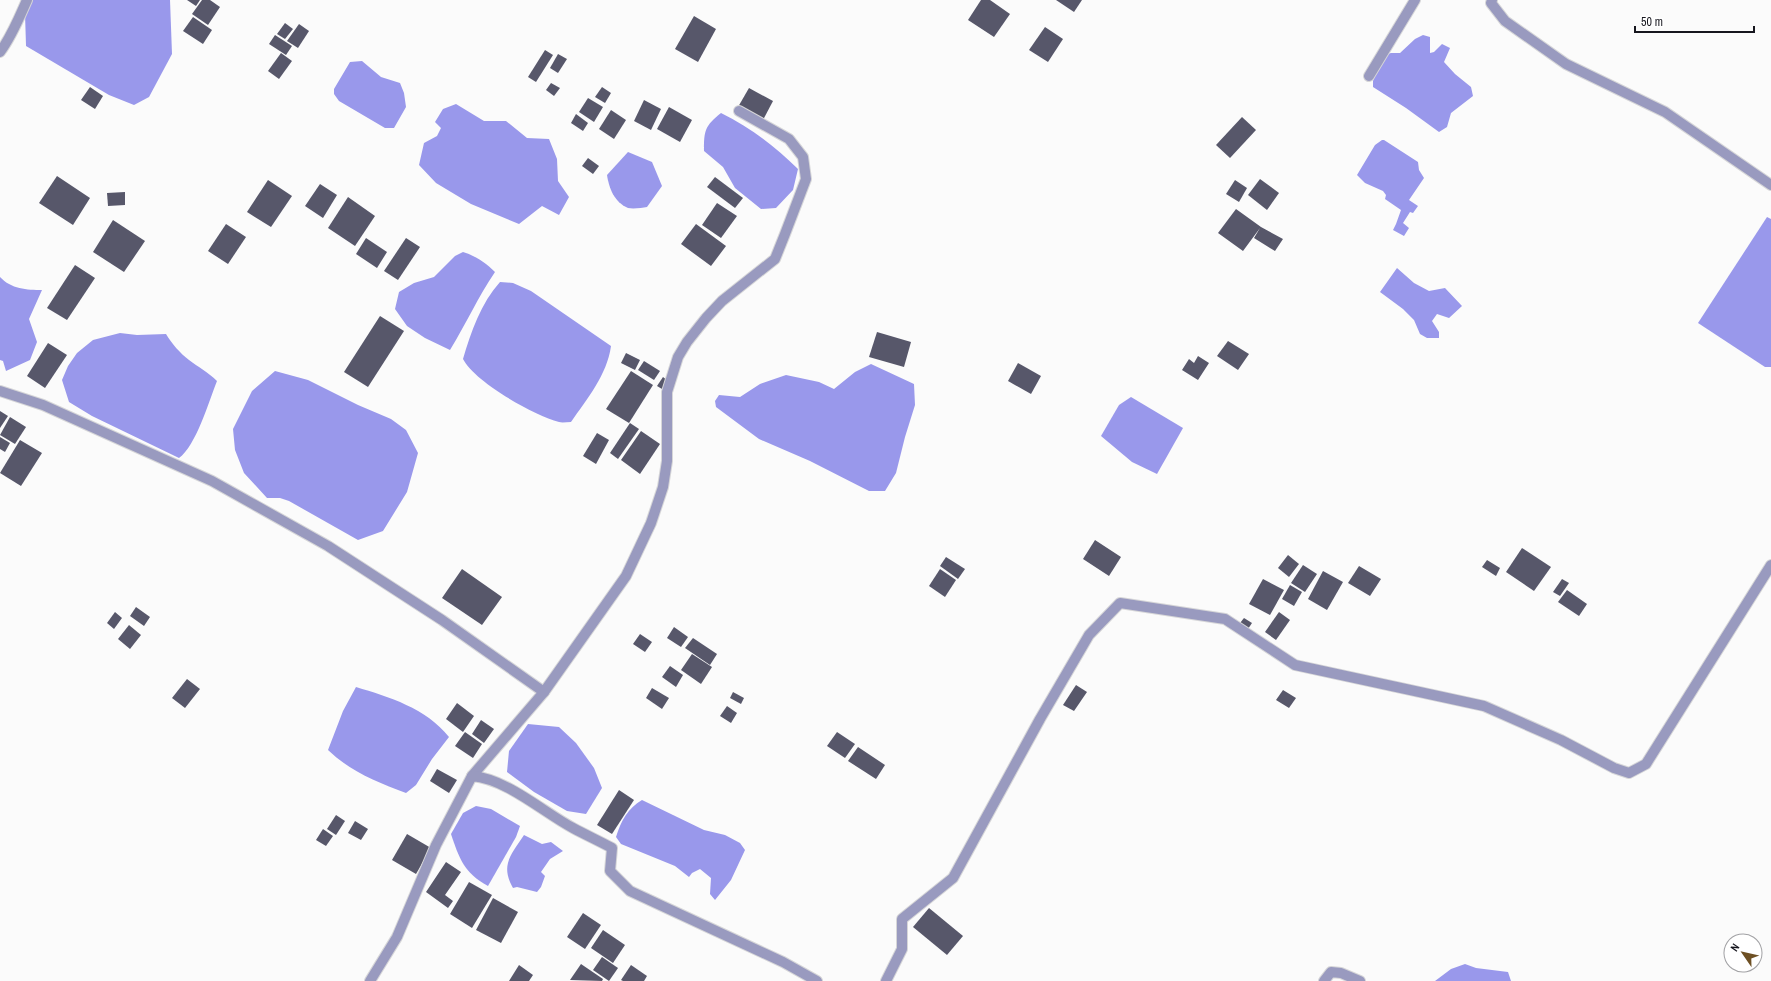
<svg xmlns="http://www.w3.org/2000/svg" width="1771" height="981" viewBox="0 0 1771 981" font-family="'Archivo Narrow',sans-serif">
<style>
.water{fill:#9998eb}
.building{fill:#57576a}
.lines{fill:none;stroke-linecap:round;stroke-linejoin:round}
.street-casing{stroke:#d6d6d8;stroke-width:12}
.street{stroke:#999abf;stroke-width:10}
</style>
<rect width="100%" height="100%" fill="#fbfbfb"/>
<g class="water">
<polygon points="32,0 170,0 172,54 149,97 134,105 109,95 26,46 25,14"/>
<polygon points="1423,35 1430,37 1430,53 1434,52 1442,44 1450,48 1444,62 1455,74 1471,87 1473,96 1451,113 1447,127 1439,132 1406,108 1373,87 1373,81 1384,55 1391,53 1400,53 1415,39"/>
<polygon points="362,61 381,77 400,83 404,93 406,107 394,128 385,128 339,101 334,94 334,89 350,62"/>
<polygon points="456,104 484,121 506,121 527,138 549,139 557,159 558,181 569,197 559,215 542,206 519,224 471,204 436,183 419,165 424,143 437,136 441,128 435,122 443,109"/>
<path d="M721,113C751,128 775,146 798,169L793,190L776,208L761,209L735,188L723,167L704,151C704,130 705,126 721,113Z"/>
<polygon points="1382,140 1384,140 1418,162 1419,170 1424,178 1409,200 1418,206 1413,213 1410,212 1403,223 1409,228 1404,236 1393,230 1396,224 1401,210 1385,199 1386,195 1383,191 1365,183 1357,175 1375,145"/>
<path d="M628,152L652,162L662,186L647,207C642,208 633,209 628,208C614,202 609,188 607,175Z"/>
<polygon points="1767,217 1771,219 1771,367 1765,367 1698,323"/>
<path d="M463,252C476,256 486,263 495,272C478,297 466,324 450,350L425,338L407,326L395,309L399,292L414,283L434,277L455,256Z"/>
<polygon points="1397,268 1414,283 1429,291 1445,288 1462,306 1449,318 1437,314 1432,321 1439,332 1439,338 1427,338 1420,334 1414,320 1403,309 1380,292"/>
<path d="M0,277C11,289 27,290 42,290L29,319L37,342L30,360L6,371L3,361L0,360Z"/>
<path d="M500,282L513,283L531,291L611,346C607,375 587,399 571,422C567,422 562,423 559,422C533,415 475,382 463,359C471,332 481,303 500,282Z"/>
<path d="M120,333L137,335L166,334C172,344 180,353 189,360C198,367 208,372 217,381C209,401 196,446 179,458L92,416L69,402L62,380L68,366L77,353L93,340Z"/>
<polygon points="871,364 914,384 915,405 905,437 896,473 885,491 869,491 810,461 759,439 716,407 715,401 719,395 740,397 760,384 786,375 819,382 834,389 855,372"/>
<polygon points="275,371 308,380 358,405 391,419 406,430 418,453 407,492 383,531 358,540 289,501 280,498 267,498 244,473 235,450 233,429 252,391"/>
<polygon points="1131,397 1183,428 1157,474 1132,462 1101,436 1119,405"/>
<path d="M356,687C389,697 426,708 449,737L432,759L416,785L406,793C377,782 351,772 328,750L343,711Z"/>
<polygon points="528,724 559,727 576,743 594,768 602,788 586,814 567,811 534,792 507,772 509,751"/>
<path d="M642,800L704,830L725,835L740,843L745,850L731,880L715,900L710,894L711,878L700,869L692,873L689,877L675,866L621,844L616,837C621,821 628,808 642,800Z"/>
<path d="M476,806L491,809L520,826L516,837L488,886C464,873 459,858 451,834L463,813Z"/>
<path d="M524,835L542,844L551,842L563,851L550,859L541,872L545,876L541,887L537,892L517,887L513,888C500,865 511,855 524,835Z"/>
<polygon points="1465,964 1476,968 1508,972 1511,981 1435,981 1451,969"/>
</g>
<g class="building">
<polygon points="187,0 200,0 196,6"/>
<polygon points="202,0 210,0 220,7 208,25 192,14"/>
<polygon points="981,0 990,0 1010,14 994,37 968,20"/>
<polygon points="1056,0 1082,0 1074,12"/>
<polygon points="694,16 716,29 698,62 675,49"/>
<polygon points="193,17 212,30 203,44 183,31"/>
<polygon points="285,23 293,29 285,39 277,34"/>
<polygon points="299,24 309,31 298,48 287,41"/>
<polygon points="1045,27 1063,39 1048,62 1029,50"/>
<polygon points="275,35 292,46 286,55 269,44"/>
<polygon points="545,50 553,55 536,82 528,77"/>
<polygon points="281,53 292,61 279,79 268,71"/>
<polygon points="558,54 567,59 558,73 550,68"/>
<polygon points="551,83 560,88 554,96 546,90"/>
<polygon points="90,87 103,96 95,109 81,100"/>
<polygon points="602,87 611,93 605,103 595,97"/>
<polygon points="749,88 773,101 763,120 738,107"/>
<polygon points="588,98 603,107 594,122 579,112"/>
<polygon points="644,100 661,109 651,130 634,121"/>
<polygon points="669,107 692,120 680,142 657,129"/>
<polygon points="611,110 626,120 614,139 599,129"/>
<polygon points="576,114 588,123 583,131 571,123"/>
<polygon points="1242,117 1256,130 1230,158 1216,145"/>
<polygon points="588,158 599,166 593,174 582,166"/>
<polygon points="57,176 90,198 73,225 39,203"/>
<polygon points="715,177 743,198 735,208 707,187"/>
<polygon points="1260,179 1279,193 1267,210 1248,195"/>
<polygon points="268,180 292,196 271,227 247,212"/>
<polygon points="1235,180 1247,188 1239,202 1226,194"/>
<polygon points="320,184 337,195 323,218 305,206"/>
<polygon points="125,192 125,205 108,206 107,193"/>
<polygon points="348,197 375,216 355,246 328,228"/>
<polygon points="717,203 737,216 721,238 702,225"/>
<polygon points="1236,209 1261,227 1283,239 1275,251 1254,238 1260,228 1243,251 1218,233"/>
<polygon points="113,220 145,241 124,272 93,252"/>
<polygon points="226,224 246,237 228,264 208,251"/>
<polygon points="696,224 726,246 711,266 681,244"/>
<polygon points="366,238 387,252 377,268 356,254"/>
<polygon points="406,238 420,247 398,280 384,271"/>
<polygon points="75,265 95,278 67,320 47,308"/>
<polygon points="380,316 404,331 368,387 344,372"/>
<polygon points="877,332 911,342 904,367 869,357"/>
<polygon points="1228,341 1249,354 1238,370 1217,356"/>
<polygon points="48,343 67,355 45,388 27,376"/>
<polygon points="626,353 640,360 635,370 621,363"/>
<polygon points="1198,356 1209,363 1198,380 1182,370 1189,359 1194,363"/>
<polygon points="644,361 660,371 654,380 638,370"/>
<polygon points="1018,363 1041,376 1031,394 1008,381"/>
<polygon points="631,371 653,385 629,423 606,409"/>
<polygon points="663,377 668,381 662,389 657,386"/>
<polygon points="0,411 8,416 0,428"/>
<polygon points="10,417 26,427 15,444 0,435"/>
<polygon points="630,423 639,429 618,459 610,453"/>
<polygon points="641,431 660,444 640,474 621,460"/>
<polygon points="597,433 609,440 596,464 583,456"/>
<polygon points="0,437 10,443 5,452 0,449"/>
<polygon points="20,440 42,453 21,486 0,473"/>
<polygon points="1095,540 1121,557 1109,576 1083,559"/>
<polygon points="1522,548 1551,567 1534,591 1506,572"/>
<polygon points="1288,555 1299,564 1289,577 1278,568"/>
<polygon points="946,557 965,569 958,579 940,566"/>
<polygon points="1487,560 1500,568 1496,576 1482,567"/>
<polygon points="1303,565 1317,574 1305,592 1291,583"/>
<polygon points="1359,566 1381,579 1370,596 1348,583"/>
<polygon points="462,569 502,597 482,625 442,598"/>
<polygon points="940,569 956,580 945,597 929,586"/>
<polygon points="1323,571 1343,582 1327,610 1308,599"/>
<polygon points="1263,579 1284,590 1270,615 1249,604"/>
<polygon points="1562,579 1569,583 1560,596 1553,592"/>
<polygon points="1290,585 1302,592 1294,606 1282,599"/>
<polygon points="1567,590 1587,604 1579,616 1558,602"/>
<polygon points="136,607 150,617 144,626 130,616"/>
<polygon points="115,612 122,618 114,629 107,623"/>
<polygon points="1279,612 1290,620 1276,640 1265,632"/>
<polygon points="1244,618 1252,623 1248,629 1240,623"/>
<polygon points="129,625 141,635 130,649 118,639"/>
<polygon points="674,627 688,637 681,647 667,638"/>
<polygon points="640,634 652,642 645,652 633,644"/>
<polygon points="693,638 717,654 710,665 685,648"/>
<polygon points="692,654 712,667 701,684 681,670"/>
<polygon points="670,666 683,675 676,687 662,677"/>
<polygon points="187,679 200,689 185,708 172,698"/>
<polygon points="1076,685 1087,692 1074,711 1063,705"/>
<polygon points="652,688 669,698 662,709 646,698"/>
<polygon points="1283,690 1296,698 1289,708 1276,700"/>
<polygon points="733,692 744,698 741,704 730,698"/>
<polygon points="457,703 474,716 463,732 446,719"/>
<polygon points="727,706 737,713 731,723 720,716"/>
<polygon points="481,720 494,729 484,743 472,734"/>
<polygon points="465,732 482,744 473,758 455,746"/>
<polygon points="837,732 855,744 845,758 827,746"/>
<polygon points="858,747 885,765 876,779 848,761"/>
<polygon points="437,769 457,780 449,793 430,781"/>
<polygon points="619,790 634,800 612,834 597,825"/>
<polygon points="336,815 345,821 336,835 327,829"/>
<polygon points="355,821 368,829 361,840 348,833"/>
<polygon points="323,829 333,836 326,846 316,840"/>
<polygon points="407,834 431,848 416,874 392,860"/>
<polygon points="446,862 461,872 445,895 453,901 448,908 426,892"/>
<polygon points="469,882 492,895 472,928 450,914"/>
<polygon points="493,898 518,912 501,943 476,930"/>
<polygon points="929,908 963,936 947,955 913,927"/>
<polygon points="583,913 601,925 585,949 567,937"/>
<polygon points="603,930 625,945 613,963 591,948"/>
<polygon points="602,957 618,968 609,981 593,970"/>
<polygon points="581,964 603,979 602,981 570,980"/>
<polygon points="519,965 533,975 529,981 509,981"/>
<polygon points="631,965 647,976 644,981 623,981 621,980"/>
</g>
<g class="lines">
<defs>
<g id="street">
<polyline points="1492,0 1491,3 1505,21 1566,64 1665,112 1771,185"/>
<path d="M0,52C12,36 19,18 27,0"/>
<polyline points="1369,76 1415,0"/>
<polyline points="0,391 43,405 212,481 328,546 442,620 544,692"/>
<polyline points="472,776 544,692 626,576 651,523 663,487 667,461 667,392 678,357 687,342 706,318 722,301 775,259 785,234 806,179 803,157 789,139 739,111"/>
<path d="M370,981L397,937L436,845L472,776C507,779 543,812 573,828C586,835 599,841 612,848L610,871L630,891L783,962L817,981"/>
<polyline points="886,981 902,949 902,919 953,878 1040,719 1089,635 1120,603 1225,619 1295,665 1484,706 1561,740 1614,768 1629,773 1646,764 1771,565"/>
<polyline points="1324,981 1331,972 1341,973 1360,981"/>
</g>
</defs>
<use href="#street" class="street-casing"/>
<use href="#street" class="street"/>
</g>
<g transform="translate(1743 953) rotate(304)"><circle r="19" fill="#ffffff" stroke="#a2a2a5"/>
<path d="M0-3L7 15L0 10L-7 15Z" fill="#6e5024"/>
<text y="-6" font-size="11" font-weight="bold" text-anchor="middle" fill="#16161e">N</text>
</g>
<path d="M1635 26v6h119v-6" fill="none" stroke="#16161e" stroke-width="2"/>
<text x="1641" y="26" font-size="12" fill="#16161e" stroke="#ffffff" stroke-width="3" paint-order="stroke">50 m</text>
</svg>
